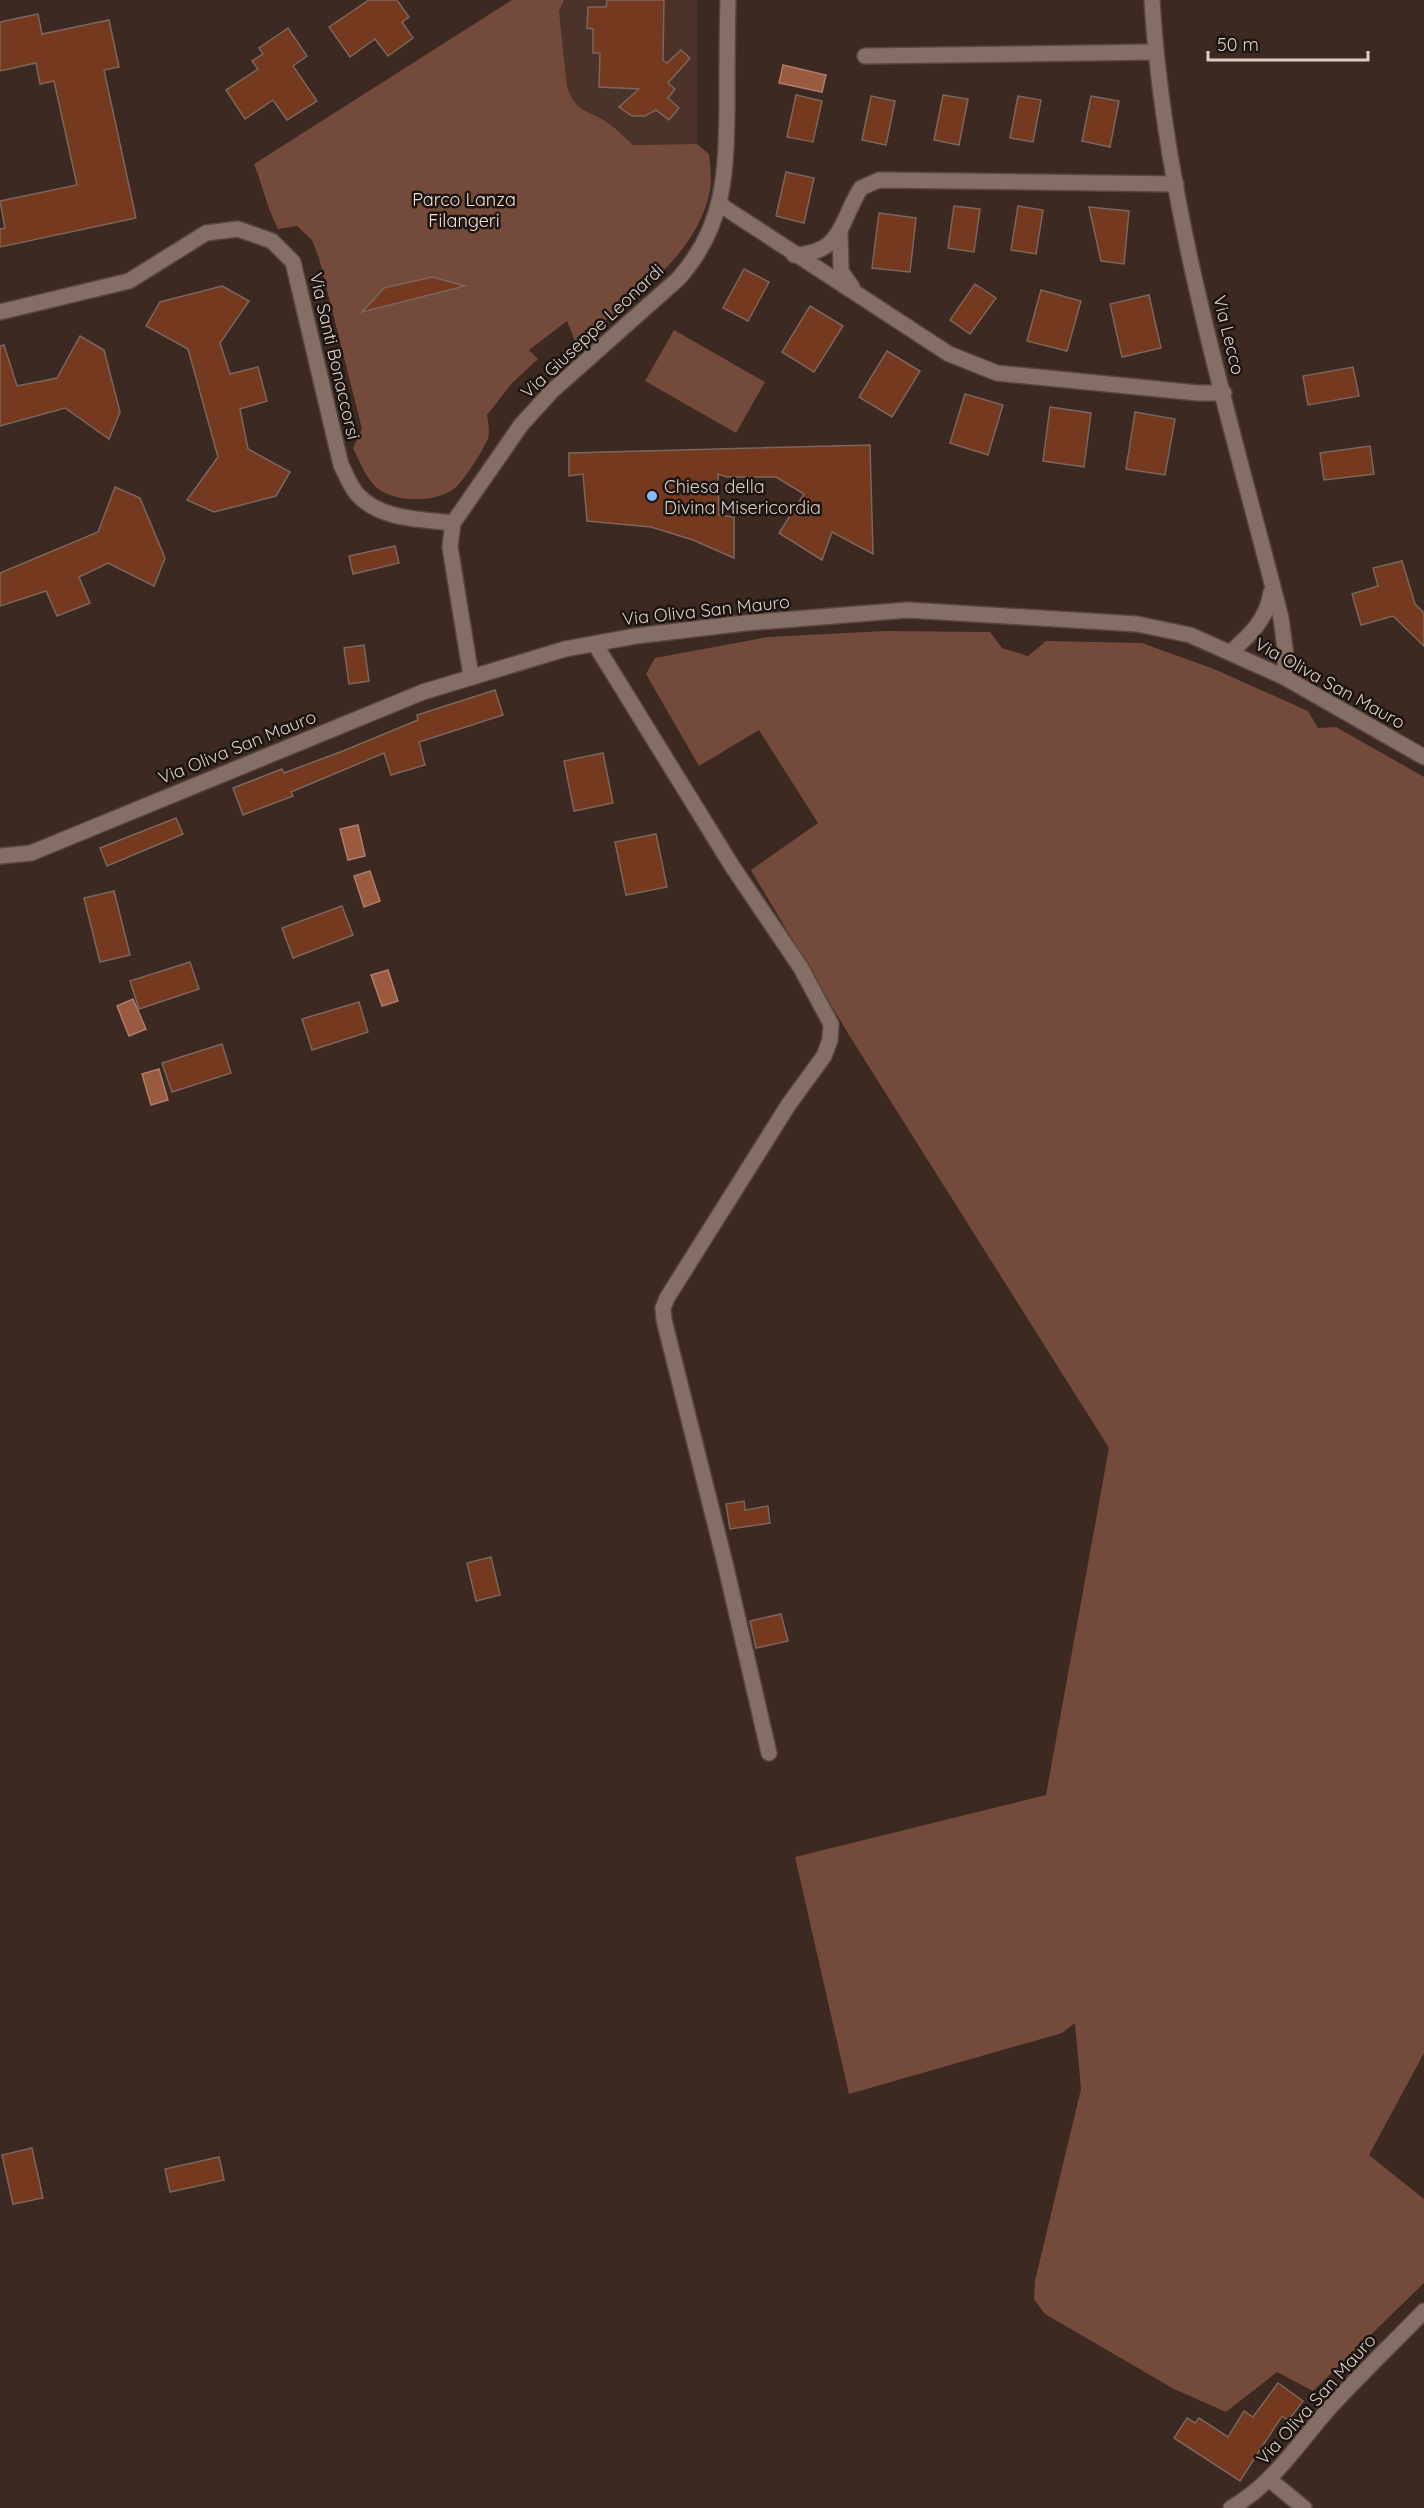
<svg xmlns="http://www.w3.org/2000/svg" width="1424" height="2508" viewBox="0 0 1424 2508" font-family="Quicksand,sans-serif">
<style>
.built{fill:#4b3329}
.green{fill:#744b3a}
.water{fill:#995a3f;stroke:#ad7d69;stroke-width:1.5}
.building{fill:#74391e;stroke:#7b665d;stroke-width:1.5}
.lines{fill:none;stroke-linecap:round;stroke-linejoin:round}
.minor-casing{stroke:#564640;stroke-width:18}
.minor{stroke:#856e65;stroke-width:15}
.poi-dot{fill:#85bbfb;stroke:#1c1410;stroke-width:2}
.labels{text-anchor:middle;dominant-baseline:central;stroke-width:5;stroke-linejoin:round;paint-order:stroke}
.park-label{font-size:18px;fill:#f1ddd5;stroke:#1c1410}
.street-label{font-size:18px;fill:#dbcfca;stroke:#1c1410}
.poi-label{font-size:18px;fill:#dbcfca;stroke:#1c1410;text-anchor:start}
</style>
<rect width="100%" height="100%" fill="#3c2921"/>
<polygon class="built" points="564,0 697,0 697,144 633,145 606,121 587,114 570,98 567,87 559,11"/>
<g class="green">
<path d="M512,0H564L559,11L567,87C576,114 590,110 608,123C617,129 625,138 633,145L697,144L709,154C710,165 712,179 710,191C696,257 635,295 586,336L575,341L567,321L529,350L538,359L513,382L487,415C488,421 490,432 488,438C485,448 463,482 455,488C436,503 396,503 377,488C365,477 360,462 353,448L362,429L319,258L312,240L297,226L278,229C267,208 263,186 254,164Z"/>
<polygon points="674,330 765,382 736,433 645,381"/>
<polygon points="885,631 990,632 1002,648 1028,656 1046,641 1142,643 1214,669 1308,711 1318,728 1336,727 1424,777 1424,2053 1369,2155 1424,2199 1424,2283 1313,2391 1277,2372 1226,2412 1174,2389 1045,2314 1034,2299 1035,2281 1081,2089 1075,2023 1062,2033 849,2094 795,1857 1046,1795 1109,1448 849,1035 751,870 818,823 759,730 699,766 646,674 655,658 768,637"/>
</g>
<g class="water">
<polygon points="783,65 826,75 822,92 779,83"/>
<polygon points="358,825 365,856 348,860 340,829"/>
<polygon points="370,871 380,901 364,907 354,876"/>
<polygon points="388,970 398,1001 382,1006 371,975"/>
<polygon points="133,999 146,1029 129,1036 117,1006"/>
<polygon points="159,1069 168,1100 151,1105 142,1074"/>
</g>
<g class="building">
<polygon points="369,0 397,0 409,17 402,22 413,38 388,56 375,39 350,57 329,27"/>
<polygon points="607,0 664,0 663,60 667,63 681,50 690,58 668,83 675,89 668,98 679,108 669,120 656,110 645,116 632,116 619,107 639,89 599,87 600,53 593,53 593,29 587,28 588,7 606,7"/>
<polygon points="38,14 42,34 109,20 119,67 104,70 136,218 0,247 0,229 5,228 0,201 77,185 54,81 40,84 36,63 0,71 0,22"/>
<polygon points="288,28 307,56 293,66 317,101 287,120 273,100 245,119 226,90 258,69 252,61 263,54 259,48"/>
<polygon points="796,95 822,101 813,142 787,137"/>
<polygon points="943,95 968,99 959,145 934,140"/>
<polygon points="871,96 895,101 886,145 862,140"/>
<polygon points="1018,96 1041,100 1033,142 1010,138"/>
<polygon points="1091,96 1119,101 1110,147 1082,141"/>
<polygon points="786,172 814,178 804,223 776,216"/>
<polygon points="954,206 980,209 974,252 948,248"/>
<polygon points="1018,206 1043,210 1036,254 1011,250"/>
<polygon points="1089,207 1129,211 1124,264 1101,261"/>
<polygon points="879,213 916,218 910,272 872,268"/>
<polygon points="744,269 769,282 748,321 723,308"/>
<polygon points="432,277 465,286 362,312 384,288"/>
<polygon points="975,284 996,298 970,334 950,320"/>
<polygon points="222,286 249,301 220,343 230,374 258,367 267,401 240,409 248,449 290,472 276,496 214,512 187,500 218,457 188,349 146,326 160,302"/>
<polygon points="1041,290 1081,301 1067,351 1027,341"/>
<polygon points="1149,295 1161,348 1122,357 1110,304"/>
<polygon points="810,306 843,326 814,372 782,352"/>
<polygon points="80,336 104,350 120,412 109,439 65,408 0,426 0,346 4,345 17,386 57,378"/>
<polygon points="887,351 920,371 892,417 859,397"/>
<polygon points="1353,367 1359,396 1308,405 1303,376"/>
<polygon points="965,394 1003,405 988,455 950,443"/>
<polygon points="1050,407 1091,413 1084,467 1043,461"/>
<polygon points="1135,412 1175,419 1165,475 1126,469"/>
<polygon points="870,445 873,554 832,532 822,560 779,533 804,494 776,477 727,477 718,474 719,515 734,517 734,558 693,540 651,527 587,521 583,474 569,476 569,453"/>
<polygon points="1370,446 1374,474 1324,480 1320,453"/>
<polygon points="115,487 140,498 165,558 154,586 108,563 79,577 90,603 57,616 46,591 0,606 0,573 98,532"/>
<polygon points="395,546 399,563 353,574 349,556"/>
<polygon points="1402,561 1415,604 1424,613 1424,646 1393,616 1361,625 1352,594 1378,586 1373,568"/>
<polygon points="364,645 369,681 349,684 344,648"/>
<polygon points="495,690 503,715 419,742 425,765 391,775 384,753 291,792 293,796 243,815 233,788 282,769 284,773 343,751 418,720 417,715"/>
<polygon points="603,753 613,803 574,811 564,761"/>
<polygon points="176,818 183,834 107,866 100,848"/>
<polygon points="656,834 667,887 626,895 615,842"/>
<polygon points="114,891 130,955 100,962 84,898"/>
<polygon points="342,906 353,935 293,958 282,928"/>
<polygon points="190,962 199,989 139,1009 130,981"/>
<polygon points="359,1002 368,1032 312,1050 302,1019"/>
<polygon points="222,1044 231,1073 172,1092 162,1063"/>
<polygon points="744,1501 745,1510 768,1506 770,1523 730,1529 726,1504"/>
<polygon points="491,1557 500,1595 476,1601 467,1563"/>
<polygon points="781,1614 788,1641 756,1648 750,1621"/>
<polygon points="32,2148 43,2198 13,2204 2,2155"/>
<polygon points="219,2157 224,2180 170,2192 165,2169"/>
<polygon points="1278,2383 1303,2401 1288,2421 1282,2416 1240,2481 1174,2438 1187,2418 1195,2423 1199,2418 1228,2437 1244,2411 1253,2417"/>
</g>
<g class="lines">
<defs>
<g id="minor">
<path d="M1152,0C1164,206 1230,418 1281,618L1286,656L1284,677"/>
<polyline points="865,56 1156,52"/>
<polyline points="719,204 949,354 997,373 1198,393 1224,393"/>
<polyline points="840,234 841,271 852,287"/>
<path d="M794,255C844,253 840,220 861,188L879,180L1176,184"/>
<path d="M0,312L129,281L206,233L238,229L272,241L293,262L341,465C346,474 350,486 357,494C380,520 420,519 453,523"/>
<polyline points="595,644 732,866 801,968 831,1024 830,1040 824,1056 789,1104 667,1298 663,1308 664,1320 724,1559 769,1753"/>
<path d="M1231,652C1251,634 1267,619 1271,592"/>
<path d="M471,676L450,547L453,523L521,425L552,391L678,279C725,227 726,174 727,107C727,71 727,36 728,0"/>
<polyline points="0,856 31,853 423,692 565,649 636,636 745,623 908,610 1137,624 1190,635 1284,677 1424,757"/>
<polyline points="1270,2480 1304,2508"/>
<path d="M1231,2508C1275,2483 1300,2440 1334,2403C1363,2372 1394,2342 1424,2311"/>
</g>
</defs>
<use href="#minor" class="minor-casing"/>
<use href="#minor" class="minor"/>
</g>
<circle class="poi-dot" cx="652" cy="496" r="6"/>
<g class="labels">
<g class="park-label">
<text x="464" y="199">Parco Lanza<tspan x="464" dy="21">Filangeri</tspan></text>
</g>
<g class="street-label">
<text transform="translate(592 331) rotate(-43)">Via Giuseppe Leonardi</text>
<text transform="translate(1229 335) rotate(76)">Via Lecco</text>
<text transform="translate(335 356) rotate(77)">Via Santi Bonaccorsi</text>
<text transform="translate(706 610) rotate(-6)">Via Oliva San Mauro</text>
<text transform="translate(1330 683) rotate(29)">Via Oliva San Mauro</text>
<text transform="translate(237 747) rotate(-22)">Via Oliva San Mauro</text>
<text transform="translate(1316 2399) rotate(-48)">Via Oliva San Mauro</text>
</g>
<g class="poi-label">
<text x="664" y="486">Chiesa della<tspan x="664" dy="21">Divina Misericordia</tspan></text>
</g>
</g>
<path d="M1208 51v9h160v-9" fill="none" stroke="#dbcfca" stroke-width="3"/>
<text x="1217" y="51" font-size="18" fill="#dbcfca" stroke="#1c1410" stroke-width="4.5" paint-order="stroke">50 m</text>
</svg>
